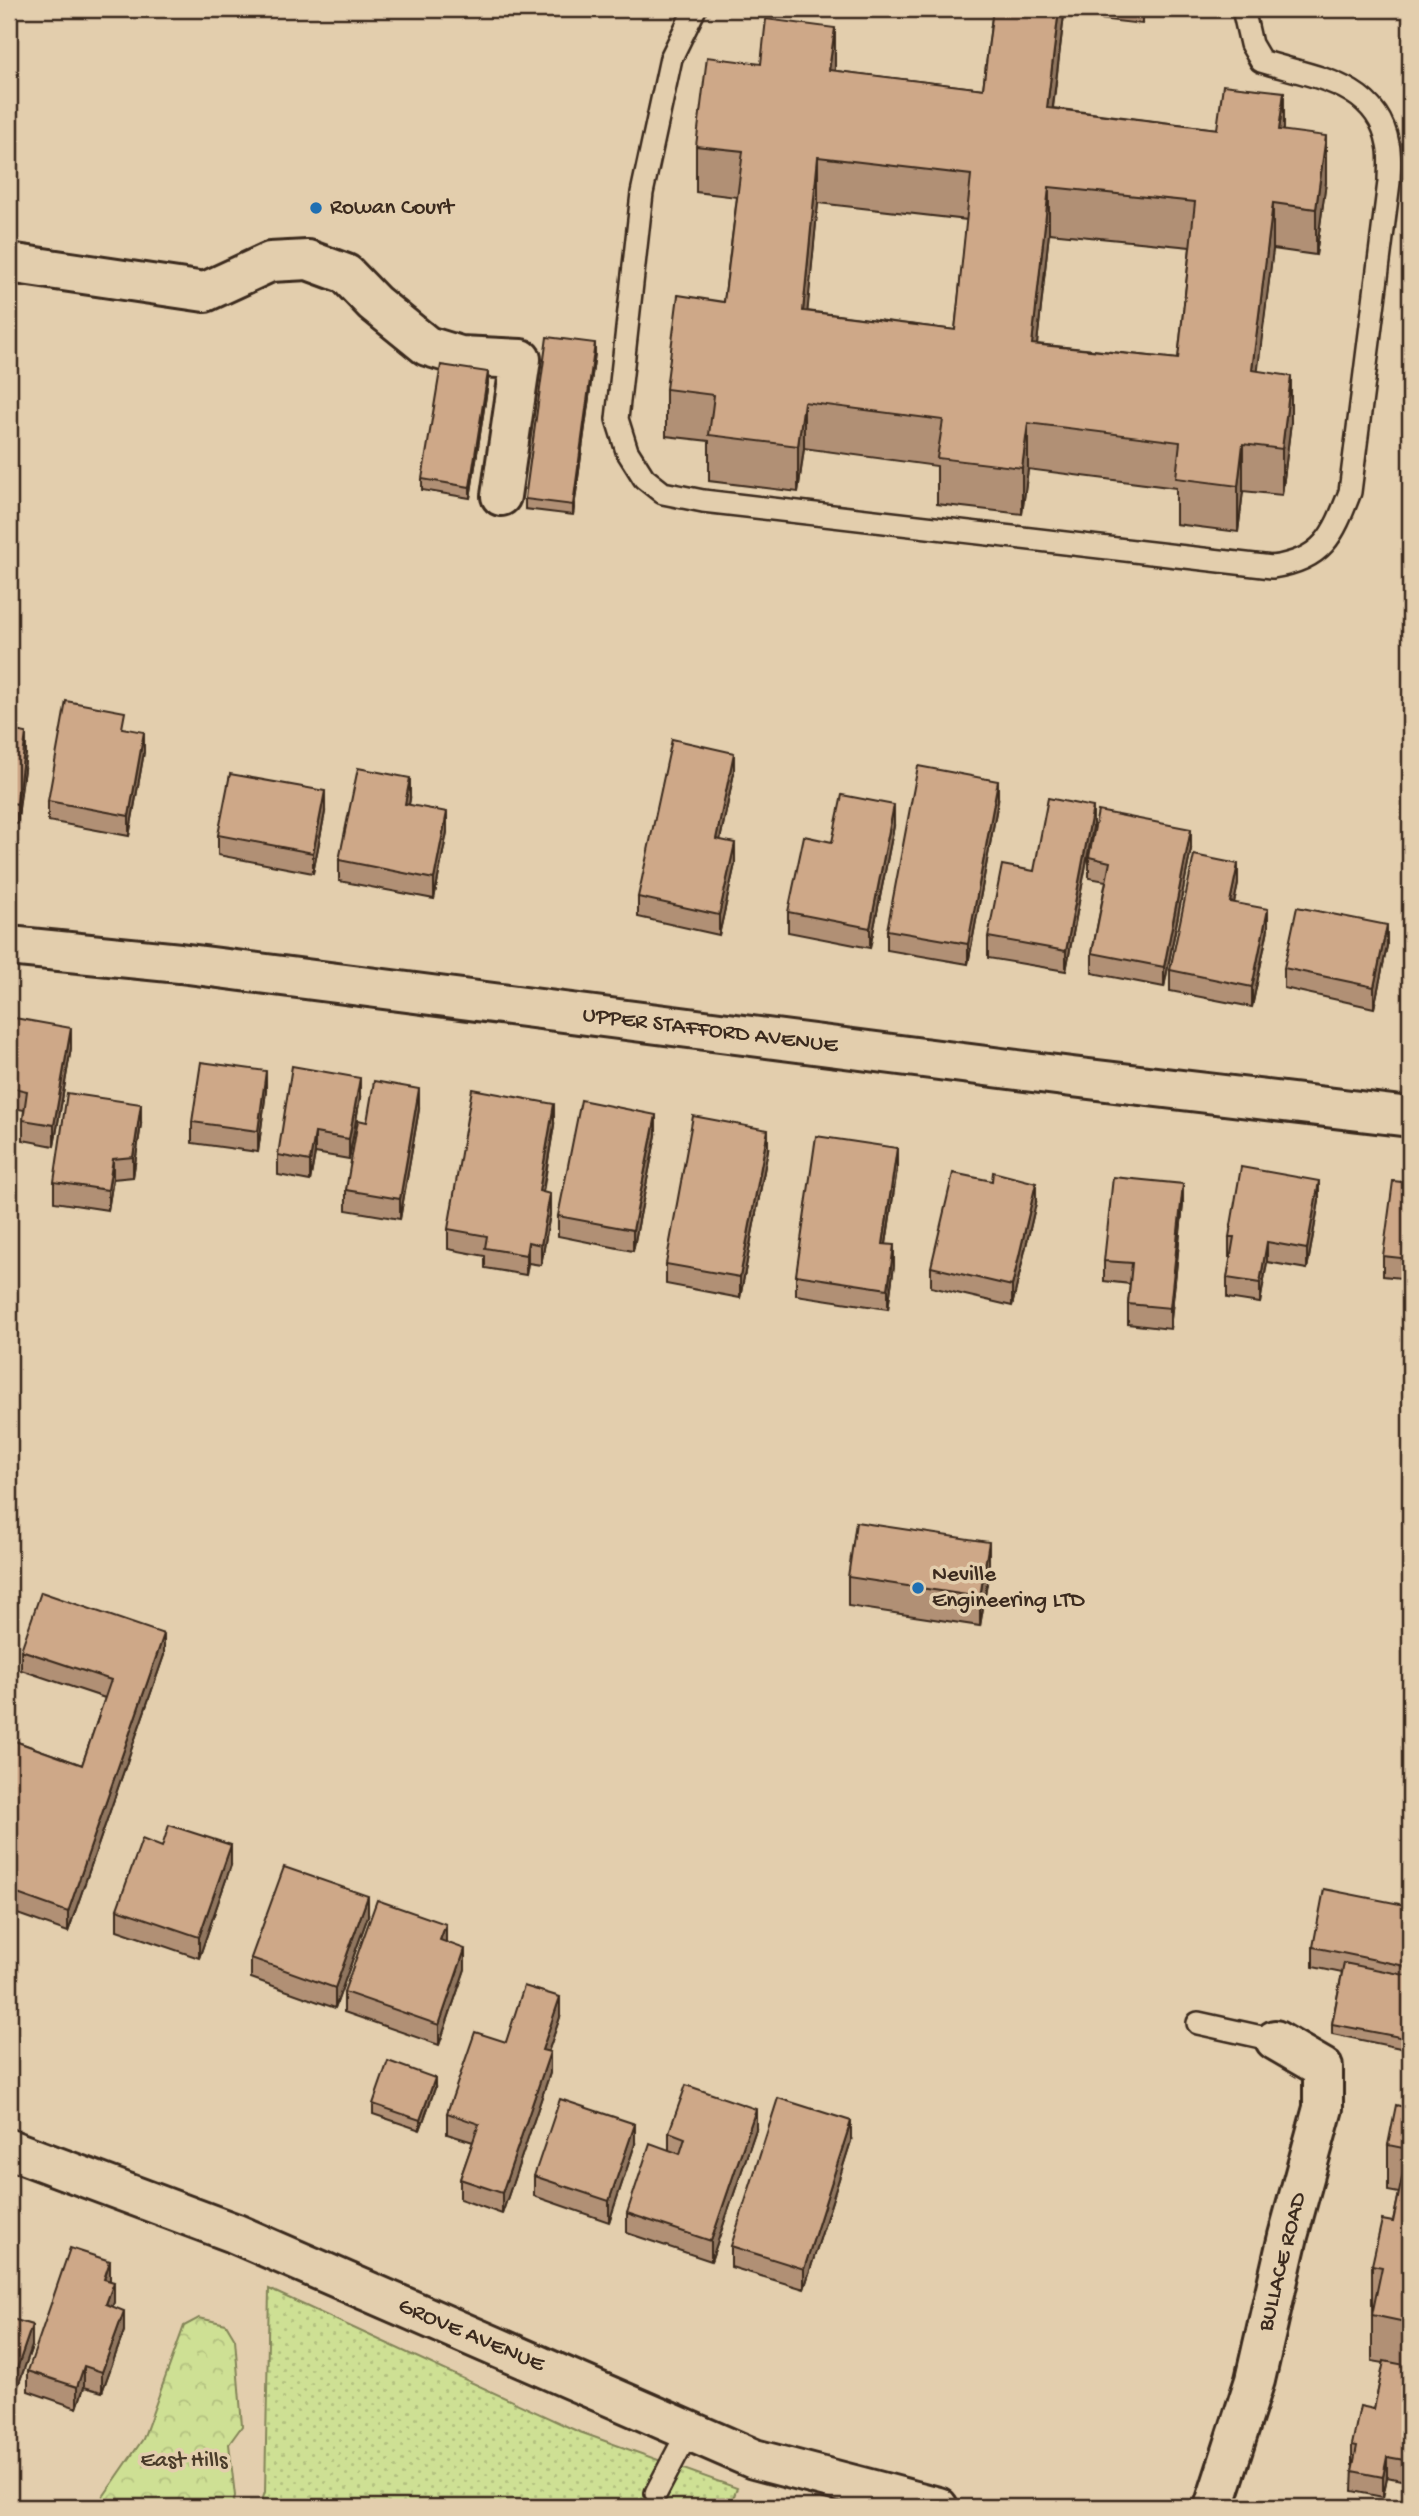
<svg xmlns="http://www.w3.org/2000/svg" width="1419" height="2516" viewBox="0 0 1419 2516" font-family="'Gochi Hand',sans-serif">
<style>
.grass{fill:url(#grass-dots);stroke:#848559;stroke-width:2}
.forest{fill:url(#forest-crowns);stroke:#848559;stroke-width:2}
.lines{fill:none;stroke-linecap:round;stroke-linejoin:round}
.lane-casing{stroke:#3b2a1e;stroke-width:26}
.street-casing{stroke:#3b2a1e;stroke-width:44}
.lane{stroke:#e3cead;stroke-width:21}
.street{stroke:#e3cead;stroke-width:38}
.wall{fill:#b19075;stroke:#3b2a1e;stroke-width:2;fill-rule:evenodd}
.shaded-wall{fill:#90765f;stroke:#3b2a1e;stroke-width:2}
.building{fill:#cea888;stroke:#3b2a1e;stroke-width:2;fill-rule:evenodd}
.poi-dot{fill:#1f6fb2;stroke:#e3cead;stroke-width:2.5}
.labels{text-anchor:middle;dominant-baseline:central;stroke-width:7;stroke-linejoin:round;paint-order:stroke}
.poi-label{font-size:23px;fill:#3b2a1e;stroke:#e3cead;text-anchor:start}
.street-label{font-size:23px;fill:#3b2a1e;stroke:#e3cead}
.park-label{font-size:23px;fill:#4a3c2a;stroke:#e3cead}
</style>
<defs>
<pattern id="grass-dots" width="8" height="8" patternUnits="userSpaceOnUse" patternTransform="scale(1.75)"><rect width="8" height="8" fill="#cee094"/><path d="M2 2h.1M6 6h.1" fill="none" stroke="#b2c07f" stroke-width="1.8" stroke-linecap="round"/></pattern>
<pattern id="forest-crowns" width="20" height="18" patternUnits="userSpaceOnUse" patternTransform="scale(1.75)"><rect width="20" height="18" fill="#cee094"/><path d="M2 6a3 3 0 1 1 6 0M12 15a3 3 0 1 1 6 0" fill="none" stroke="#b2c07f"/></pattern>
</defs>
<rect width="100%" height="100%" fill="#e3cead"/>
<filter id="ink" filterUnits="userSpaceOnUse"><feTurbulence type="fractalNoise" baseFrequency=".0143" numOctaves="2"/><feDisplacementMap in="SourceGraphic" scale="14" xChannelSelector="R" yChannelSelector="G"/><feConvolveMatrix kernelMatrix="1 2 1 2 8 2 1 2 1" color-interpolation-filters="sRGB"/></filter>
<g filter="url(#ink)">
<polygon class="grass" points="269,2289 577,2431 737,2488 730,2507 260,2507 265,2492"/>
<polygon class="forest" points="199,2318 226,2324 235,2339 242,2426 229,2444 235,2496 232,2507 96,2507 143,2439 184,2326"/>
<g class="lines">
<defs>
<g id="lane">
<path d="M695,9L671,58L642,193L617,419L627,451L644,478L663,493L703,501L1272,567C1323,560 1333,536 1350,492L1389,182C1389,170 1391,156 1388,144C1377,82 1311,77 1261,61L1251,44L1243,9"/>
<polyline points="1198,2023 1275,2040"/>
<polyline points="656,2493 688,2432"/>
</g>
<g id="street">
<polyline points="9,263 205,292 270,262 308,260 346,274 374,303 427,346 460,356 521,359 501,496"/>
<polyline points="9,946 180,963 1072,1077 1410,1117"/>
<polyline points="9,2149 234,2233 754,2459 938,2507"/>
<polyline points="1214,2507 1255,2380 1288,2236 1323,2108 1323,2068 1275,2040"/>
</g>
</defs>
<use href="#lane" class="lane-casing"/>
<use href="#street" class="street-casing"/>
<use href="#lane" class="lane"/>
<use href="#street" class="street"/>
</g>
<g class="wall">
<path d="M993,9H1144L1142,24L1064,15L1053,108L1217,129L1284,130L1326,182L1316,255L1273,249L1257,371L1291,422L1282,495L1243,491L1238,532L1176,524V488L1028,469L1022,514L937,504V466L804,448L798,492L709,481V441L666,436V389L724,302L737,197L696,192V146L761,64L835,71L983,89ZM818,203L967,220L955,330L807,311ZM1049,233L1190,247L1178,359L1037,344Z"/>
<polygon points="595,353 573,515 525,509 525,499"/>
<polygon points="488,383 470,498 422,490 422,479"/>
<polygon points="125,729 144,752 129,836 48,821 48,801"/>
<polygon points="9,730 26,753 17,824 9,823"/>
<polygon points="734,773 720,840 735,864 719,935 638,917 638,897"/>
<polygon points="410,799 409,804 447,832 434,899 339,881 339,860"/>
<polygon points="998,801 968,964 887,950 887,930"/>
<polygon points="325,812 313,873 218,855 218,835"/>
<polygon points="894,826 870,948 788,932 788,912 832,842"/>
<polygon points="1093,827 1066,971 988,958 988,937"/>
<polygon points="1191,849 1164,987 1092,973 1092,953 1106,881 1089,878 1089,857"/>
<polygon points="1238,884 1234,902 1268,929 1252,1007 1170,991 1170,970"/>
<polygon points="1387,946 1374,1008 1284,988 1284,968"/>
<polygon points="9,1017 71,1048 54,1146 23,1140 23,1120 24,1110 9,1107"/>
<polygon points="266,1091 258,1152 192,1143 192,1122"/>
<polygon points="360,1098 349,1159 315,1153 310,1181 278,1175 278,1155"/>
<polygon points="419,1109 400,1219 346,1210 346,1190 367,1122"/>
<polygon points="141,1124 133,1177 113,1179 108,1210 54,1202 54,1182"/>
<polygon points="554,1125 543,1192 550,1214 541,1265 528,1263 526,1275 485,1268 485,1256 448,1249 448,1229"/>
<polygon points="656,1135 633,1251 558,1236 558,1216"/>
<polygon points="768,1150 740,1298 666,1284 666,1264"/>
<polygon points="897,1169 886,1244 894,1265 888,1309 796,1295 796,1275"/>
<polygon points="1410,1183 1410,1279 1383,1276 1383,1256"/>
<polygon points="1319,1201 1307,1269 1267,1262 1260,1303 1227,1298 1227,1278 1231,1257 1229,1257 1229,1237"/>
<polygon points="1036,1203 1012,1306 931,1287 931,1267"/>
<polygon points="1183,1204 1170,1329 1128,1324 1128,1304 1130,1284 1104,1281 1104,1261"/>
<polygon points="989,1571 980,1626 848,1606 848,1577"/>
<polygon points="21,1650 164,1655 68,1932 9,1911 9,1739 82,1765 105,1698 21,1670"/>
<polygon points="162,1847 231,1865 199,1958 117,1930 117,1909"/>
<polygon points="1410,1906 1410,2050 1332,2034 1332,2024 1342,1973 1313,1967 1313,1947"/>
<polygon points="368,1916 335,2008 251,1978 251,1958"/>
<polygon points="446,1942 465,1969 439,2045 344,2012 344,1992"/>
<polygon points="560,2017 548,2052 550,2073 502,2214 460,2199 460,2179 473,2142 447,2134 447,2113 506,2042"/>
<polygon points="435,2088 420,2130 373,2114 373,2104"/>
<polygon points="1410,2095 1410,2482 1387,2477 1383,2497 1352,2491 1353,2466 1352,2465 1352,2445 1374,2409 1384,2363 1372,2361 1372,2265 1393,2222 1399,2193 1388,2191 1388,2145 1408,2108"/>
<polygon points="756,2129 711,2261 627,2233 627,2213 669,2150 669,2132"/>
<polygon points="851,2141 804,2289 731,2267 731,2246"/>
<polygon points="635,2144 609,2222 534,2196 534,2176"/>
<polygon points="110,2281 114,2302 112,2306 124,2331 102,2392 84,2387 77,2408 28,2391 28,2371"/>
<polygon points="9,2318 32,2346 10,2409 9,2408"/>
</g>
<g class="shaded-wall">
<polygon points="1059,9 1064,9 1064,15 1047,154 1047,108"/>
<polygon points="1142,9 1144,9 1142,24"/>
<polygon points="835,28 835,74 829,70"/>
<polygon points="1284,92 1284,138 1279,130"/>
<polygon points="1326,136 1326,182 1316,255 1316,209"/>
<polygon points="818,157 818,203 803,357 803,311"/>
<polygon points="1049,187 1049,233 1032,390 1032,344"/>
<polygon points="1273,203 1273,249 1252,416 1252,370"/>
<polygon points="595,343 595,353 573,515 573,505"/>
<polygon points="488,372 488,383 470,498 470,487"/>
<polygon points="1291,376 1291,422 1282,495 1282,449"/>
<polygon points="804,402 804,448 798,492 798,446"/>
<polygon points="1028,423 1028,469 1022,514 1022,468"/>
<polygon points="1243,444 1243,491 1238,532 1238,486"/>
<polygon points="144,732 144,752 129,836 129,816"/>
<polygon points="26,733 26,753 17,824 17,804"/>
<polygon points="734,753 734,773 716,859 716,839"/>
<polygon points="410,778 410,799 405,824 405,804"/>
<polygon points="998,781 998,801 968,964 968,944"/>
<polygon points="325,791 325,812 313,873 313,853"/>
<polygon points="894,805 894,826 870,948 870,928"/>
<polygon points="1093,807 1093,827 1066,971 1066,951"/>
<polygon points="447,812 447,832 434,899 434,879"/>
<polygon points="1191,829 1191,849 1164,987 1164,967"/>
<polygon points="735,843 735,864 719,935 719,915"/>
<polygon points="1238,864 1238,884 1230,922 1230,902"/>
<polygon points="1268,909 1268,929 1252,1007 1252,987"/>
<polygon points="1387,925 1387,946 1374,1008 1374,987"/>
<polygon points="71,1028 71,1048 54,1146 54,1125"/>
<polygon points="266,1071 266,1091 258,1152 258,1131"/>
<polygon points="360,1078 360,1098 349,1159 349,1139"/>
<polygon points="419,1089 419,1109 400,1219 400,1199"/>
<polygon points="141,1104 141,1124 133,1177 133,1157"/>
<polygon points="554,1104 554,1125 539,1212 539,1191"/>
<polygon points="656,1115 656,1135 633,1251 633,1230"/>
<polygon points="768,1130 768,1150 740,1298 740,1277"/>
<polygon points="315,1133 315,1153 310,1181 310,1161"/>
<polygon points="897,1148 897,1169 883,1264 883,1244"/>
<polygon points="113,1159 113,1179 108,1210 108,1190"/>
<polygon points="1319,1181 1319,1201 1307,1269 1307,1249"/>
<polygon points="1036,1183 1036,1203 1012,1306 1012,1286"/>
<polygon points="1183,1184 1183,1204 1170,1329 1170,1308"/>
<polygon points="550,1194 550,1214 541,1265 541,1245"/>
<polygon points="528,1242 528,1263 526,1275 526,1255"/>
<polygon points="1267,1242 1267,1262 1260,1303 1260,1283"/>
<polygon points="894,1245 894,1265 888,1309 888,1289"/>
<polygon points="989,1542 989,1571 980,1626 980,1597"/>
<polygon points="164,1634 164,1655 68,1932 68,1912"/>
<polygon points="231,1845 231,1865 199,1958 199,1937"/>
<polygon points="368,1896 368,1916 335,2008 335,1988"/>
<polygon points="446,1924 446,1944 440,1940"/>
<polygon points="465,1949 465,1969 439,2045 439,2025"/>
<polygon points="560,1997 560,2017 542,2070 542,2050"/>
<polygon points="550,2052 550,2073 502,2214 502,2193"/>
<polygon points="435,2078 435,2088 420,2130 420,2120"/>
<polygon points="756,2109 756,2129 711,2261 711,2241"/>
<polygon points="851,2121 851,2141 804,2289 804,2269"/>
<polygon points="635,2124 635,2144 609,2222 609,2201"/>
<polygon points="110,2261 110,2282 104,2279"/>
<polygon points="114,2282 114,2302 106,2324 106,2304"/>
<polygon points="124,2311 124,2331 102,2392 102,2372"/>
<polygon points="32,2325 32,2346 10,2409 10,2389"/>
<polygon points="84,2366 84,2387 77,2408 77,2387"/>
<polygon points="1387,2457 1387,2477 1383,2497 1383,2477"/>
</g>
<g class="building">
<path d="M993,9H1059L1047,108L1217,129L1223,85L1284,92L1279,130L1326,136L1316,209L1273,203L1252,370L1291,376L1282,449L1243,444L1238,486L1176,478L1180,442L1028,423L1022,468L937,458L943,420L804,402L798,446L709,435L714,395L666,389L678,295L724,302L743,151L696,146L707,57L761,64L766,19L835,28L829,70L983,89ZM818,157L971,175L955,330L803,311ZM1049,187L1195,202L1178,359L1032,344Z"/>
<polygon points="547,337 595,343 573,505 525,499"/>
<polygon points="441,365 488,372 470,487 422,479"/>
<polygon points="66,701 125,712 122,728 144,732 129,816 48,801"/>
<polygon points="9,730 26,733 17,804 9,802"/>
<polygon points="672,739 734,753 716,839 735,843 719,915 638,897"/>
<polygon points="918,766 998,781 968,944 887,930"/>
<polygon points="358,768 410,778 405,804 447,812 434,879 339,860"/>
<polygon points="230,774 325,791 313,853 218,835"/>
<polygon points="842,795 894,805 870,928 788,912 804,836 832,842"/>
<polygon points="1048,798 1093,807 1066,951 988,937 1002,865 1034,871"/>
<polygon points="1098,811 1191,829 1164,967 1092,953 1110,862 1089,857"/>
<polygon points="1194,855 1238,864 1230,902 1268,909 1252,987 1170,970"/>
<polygon points="1297,907 1387,925 1374,987 1284,968"/>
<polygon points="9,1017 71,1028 54,1125 23,1120 27,1091 9,1087"/>
<polygon points="201,1062 266,1071 258,1131 192,1122"/>
<polygon points="292,1066 360,1078 349,1139 315,1133 310,1161 278,1155"/>
<polygon points="374,1081 419,1089 400,1199 346,1190 358,1120 367,1122"/>
<polygon points="472,1089 554,1104 539,1191 550,1194 541,1245 528,1242 526,1255 485,1248 487,1236 448,1229"/>
<polygon points="67,1093 141,1104 133,1157 113,1159 108,1190 54,1182"/>
<polygon points="581,1100 656,1115 633,1230 558,1216"/>
<polygon points="693,1116 768,1130 740,1277 666,1264"/>
<polygon points="816,1136 897,1148 883,1244 894,1245 888,1289 796,1275"/>
<polygon points="1241,1167 1319,1181 1307,1249 1267,1242 1260,1283 1227,1278 1234,1237 1229,1237"/>
<polygon points="993,1172 1036,1183 1012,1286 931,1267 953,1173 992,1181"/>
<polygon points="1113,1177 1183,1184 1170,1308 1128,1304 1132,1263 1104,1261"/>
<polygon points="1393,1181 1410,1183 1410,1259 1383,1256"/>
<polygon points="856,1522 989,1542 980,1597 848,1577"/>
<polygon points="41,1592 164,1634 68,1912 9,1891 9,1739 82,1765 111,1680 21,1650"/>
<polygon points="169,1825 231,1845 199,1937 117,1909 142,1839 162,1847"/>
<polygon points="284,1867 368,1896 335,1988 251,1958"/>
<polygon points="1324,1889 1410,1906 1410,1967 1313,1947"/>
<polygon points="377,1900 446,1924 440,1940 465,1949 439,2025 344,1992"/>
<polygon points="1344,1963 1410,1976 1410,2039 1332,2024"/>
<polygon points="524,1986 560,1997 542,2050 550,2052 502,2193 460,2179 479,2124 447,2113 475,2032 506,2042"/>
<polygon points="388,2061 435,2078 420,2120 373,2104"/>
<polygon points="686,2085 756,2109 711,2241 627,2213 650,2143 680,2154 685,2138 669,2132"/>
<polygon points="1410,2095 1410,2323 1372,2315 1382,2267 1372,2265 1382,2220 1393,2222 1408,2149 1388,2145 1396,2105 1408,2108"/>
<polygon points="778,2098 851,2121 804,2269 731,2246"/>
<polygon points="560,2099 635,2124 609,2201 534,2176"/>
<polygon points="70,2248 110,2261 104,2279 114,2282 106,2304 124,2311 102,2372 84,2366 77,2387 28,2371"/>
<polygon points="9,2318 32,2325 10,2389 9,2388"/>
<polygon points="1384,2361 1410,2366 1410,2461 1387,2457 1383,2477 1352,2471 1357,2446 1352,2445 1360,2406 1374,2409"/>
</g>
</g>
<g class="poi-dot">
<circle cx="316" cy="208" r="7"/>
<circle cx="918" cy="1588" r="7"/>
</g>
<g class="labels">
<g class="poi-label">
<text x="330" y="208">Rowan Court</text>
<text x="932" y="1575">Neville<tspan x="932" dy="26">Engineering LTD</tspan></text>
</g>
<g class="street-label">
<text transform="translate(710 1031) rotate(7)">UPPER STAFFORD AVENUE</text>
<text transform="translate(1283 2262) rotate(-76)">BULLACE ROAD</text>
<text transform="translate(471 2336) rotate(23)">GROVE AVENUE</text>
</g>
<g class="park-label">
<text x="184" y="2461">East Hills</text>
</g>
</g>
<rect width="1419" height="2516" fill="none" stroke="#e3cead" stroke-width="35"/>
<rect x="18" y="18" width="1384" height="2481" fill="none" stroke="#3b2a1e" stroke-width="2.5" filter="url(#ink)"/>
</svg>
